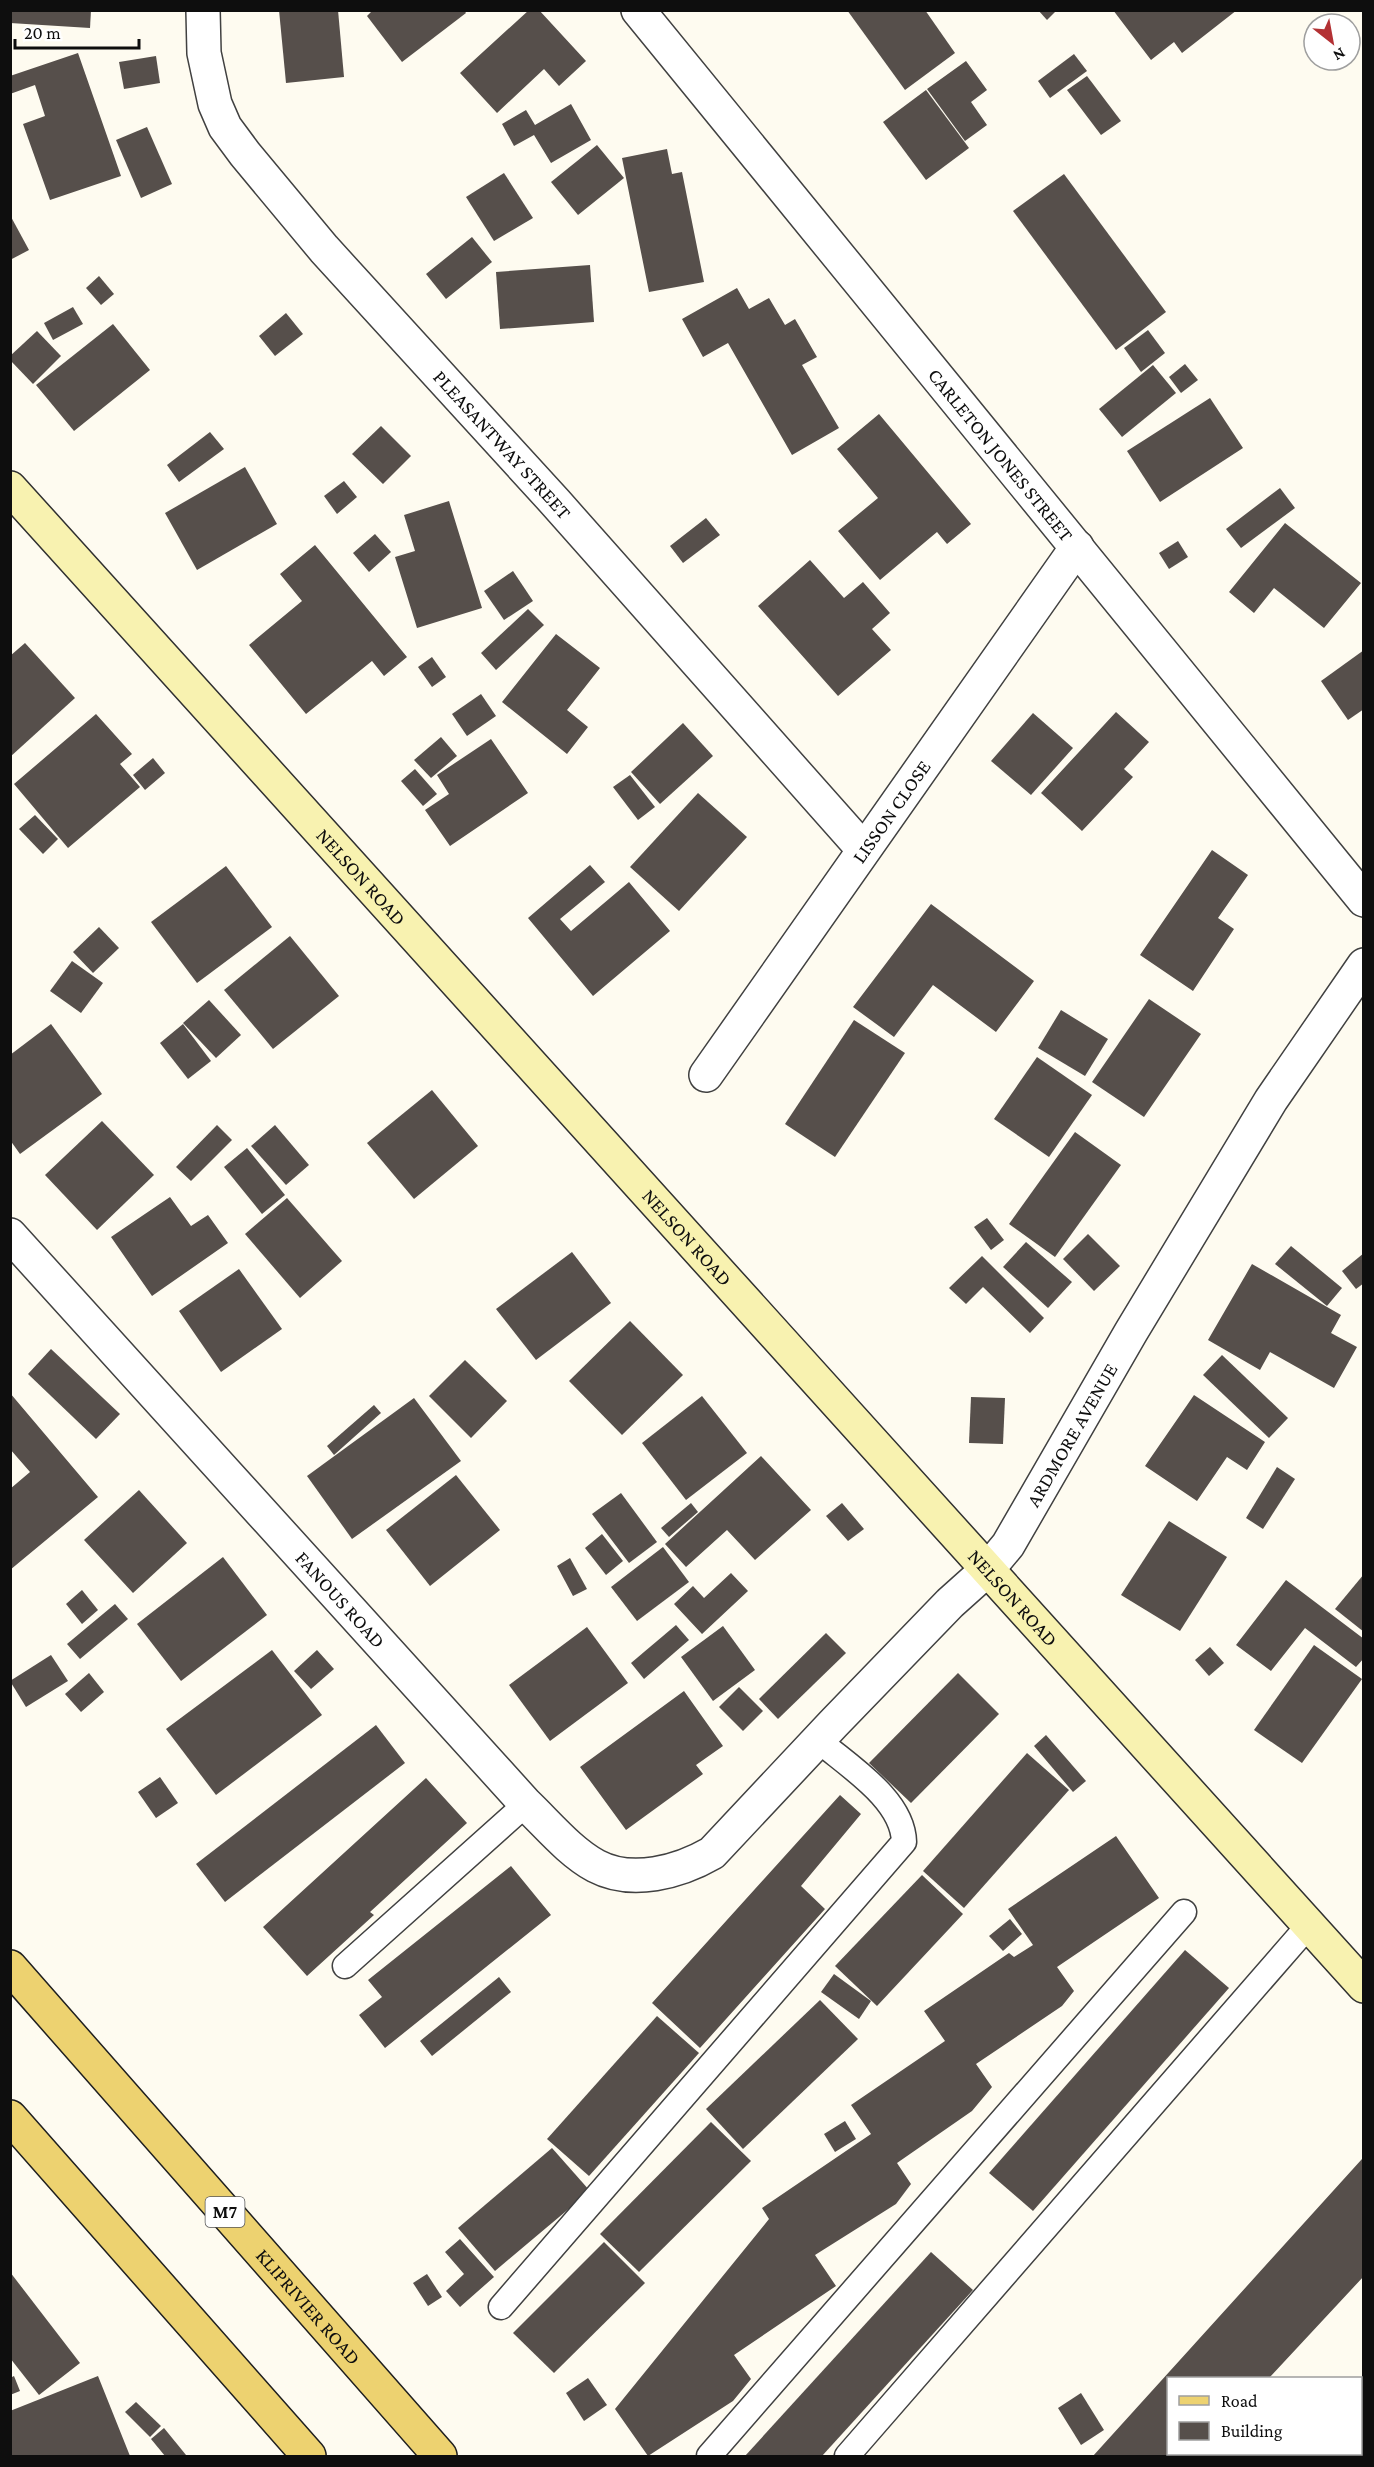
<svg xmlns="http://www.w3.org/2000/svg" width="1374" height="2467" viewBox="0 0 1374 2467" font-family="'Crimson Pro',serif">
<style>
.building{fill:#564f4b}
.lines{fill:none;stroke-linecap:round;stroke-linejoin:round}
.lane-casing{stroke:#414141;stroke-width:27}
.street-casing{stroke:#414141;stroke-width:36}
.secondary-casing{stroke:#303030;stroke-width:36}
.primary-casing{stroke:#1f1f1f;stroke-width:36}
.lane{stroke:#fff;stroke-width:24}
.street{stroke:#fff;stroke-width:33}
.secondary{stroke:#f8f2b0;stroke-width:33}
.primary{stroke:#edd270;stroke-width:33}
.labels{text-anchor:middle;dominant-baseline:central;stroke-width:6;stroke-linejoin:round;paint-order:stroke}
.shield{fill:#fff;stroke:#565656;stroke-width:1.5}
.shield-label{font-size:18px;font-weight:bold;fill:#0e0e0e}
.street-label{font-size:20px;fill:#0e0e0e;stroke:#fff}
</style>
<rect width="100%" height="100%" fill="#fefbf0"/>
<g class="building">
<polygon points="10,10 91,10 90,28 10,23"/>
<polygon points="279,10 338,10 344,77 286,83"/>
<polygon points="373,10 464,10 466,13 402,62 367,16"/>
<polygon points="529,10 539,10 586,61 559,86 544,69 497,113 460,73"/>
<polygon points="847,10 925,10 955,53 905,90"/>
<polygon points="1038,10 1057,10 1047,20"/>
<polygon points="1113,10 1237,10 1182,53 1174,42 1151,60"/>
<polygon points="78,53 121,176 50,200 23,124 45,116 35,85 10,94 10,76"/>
<polygon points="1074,54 1087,71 1050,98 1038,81"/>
<polygon points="156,56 160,83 124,89 119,62"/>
<polygon points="966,61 987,90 971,102 987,125 965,141 927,89"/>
<polygon points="1087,76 1121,121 1101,135 1067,90"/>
<polygon points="926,90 969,148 926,180 883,122"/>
<polygon points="571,104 591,140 551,163 534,135 514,146 502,124 526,110 535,125"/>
<polygon points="147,127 172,184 141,198 116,140"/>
<polygon points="597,145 624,178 578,215 551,182"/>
<polygon points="667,149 672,174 682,172 704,282 649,292 622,158"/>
<polygon points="504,173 533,218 494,241 466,197"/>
<polygon points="1064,174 1166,312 1116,350 1013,211"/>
<polygon points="10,215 29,250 10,260"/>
<polygon points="472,237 492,262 446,299 426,274"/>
<polygon points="590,265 594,322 500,329 496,272"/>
<polygon points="99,276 114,294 101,305 86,288"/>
<polygon points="737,288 749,309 769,298 785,325 795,319 817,357 802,365 839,428 792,455 728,343 703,357 682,319"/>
<polygon points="73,307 83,324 53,340 44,323"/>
<polygon points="286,313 303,334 275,356 259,336"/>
<polygon points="113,324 150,370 74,431 36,385"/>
<polygon points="1148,330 1165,353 1141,372 1124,348"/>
<polygon points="37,331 61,356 33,384 10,360 10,356"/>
<polygon points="1185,364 1198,380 1181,393 1169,377"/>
<polygon points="1153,365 1176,393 1122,437 1099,409"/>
<polygon points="1210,398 1243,448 1160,502 1127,451"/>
<polygon points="879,414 971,524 947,544 937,532 880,580 838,531 878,498 837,449"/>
<polygon points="381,426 411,456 383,484 352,454"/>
<polygon points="210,432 224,449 179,482 167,465"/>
<polygon points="245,467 277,524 197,570 165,513"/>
<polygon points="344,481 357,497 337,514 324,496"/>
<polygon points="1280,488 1295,508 1241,548 1226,529"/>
<polygon points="449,501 482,608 417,628 395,557 415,551 404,515"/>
<polygon points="706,518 720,535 683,563 670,546"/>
<polygon points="1285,523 1361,583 1324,628 1274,588 1254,613 1229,592"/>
<polygon points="375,534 391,552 369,572 353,553"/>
<polygon points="1178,541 1188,557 1169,569 1159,553"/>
<polygon points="315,545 407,657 384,676 372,661 306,714 249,645 302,601 280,574"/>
<polygon points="810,560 844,598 863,582 890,613 872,629 891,650 838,696 758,606"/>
<polygon points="513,571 533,601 504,620 484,591"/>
<polygon points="528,609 544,625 496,670 481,653"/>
<polygon points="556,634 600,668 567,710 588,727 567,754 502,702"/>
<polygon points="25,643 75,698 10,757 10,656"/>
<polygon points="1364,650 1364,709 1348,720 1321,681"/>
<polygon points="432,657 446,677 432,687 418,667"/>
<polygon points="481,694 496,716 467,736 452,714"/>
<polygon points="1116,712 1149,742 1124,769 1133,777 1082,831 1041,793"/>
<polygon points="1033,713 1073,748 1031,795 991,761"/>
<polygon points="96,714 132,754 120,764 140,787 68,848 14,784"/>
<polygon points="683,723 713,756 660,804 631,772"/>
<polygon points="441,737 457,756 431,778 414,760"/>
<polygon points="491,739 528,793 450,846 425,810 449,794 437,775"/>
<polygon points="153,758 165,773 145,790 133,775"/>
<polygon points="415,769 437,794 423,806 401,781"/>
<polygon points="630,775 655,807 638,820 613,787"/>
<polygon points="698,793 747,837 679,911 630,867"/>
<polygon points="35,815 58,839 43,854 19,829"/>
<polygon points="1212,850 1248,875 1218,918 1234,929 1193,991 1140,955"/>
<polygon points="590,865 605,882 560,919 571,931 629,882 670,931 593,996 528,918"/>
<polygon points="226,866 272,927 197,983 151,922"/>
<polygon points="931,904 1034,981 996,1032 933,985 894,1037 853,1007"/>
<polygon points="99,927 119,948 93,973 73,952"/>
<polygon points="290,936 339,996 273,1049 224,990"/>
<polygon points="72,961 103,983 81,1013 50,991"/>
<polygon points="1149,999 1201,1034 1144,1117 1092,1082"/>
<polygon points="209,1000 241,1035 216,1058 183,1023"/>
<polygon points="1061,1010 1108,1039 1085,1076 1038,1048"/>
<polygon points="854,1020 905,1053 835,1157 785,1124"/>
<polygon points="51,1024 102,1094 20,1154 10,1140 10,1055"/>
<polygon points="183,1024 211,1061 188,1079 160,1043"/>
<polygon points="1037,1057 1092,1095 1049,1157 994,1119"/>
<polygon points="432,1090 478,1146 414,1199 367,1143"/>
<polygon points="102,1121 154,1175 97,1230 45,1175"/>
<polygon points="217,1125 232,1140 191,1181 176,1167"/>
<polygon points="275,1125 309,1165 286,1185 251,1146"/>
<polygon points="1075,1132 1121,1165 1055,1257 1009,1224"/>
<polygon points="247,1148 285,1195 262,1214 224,1167"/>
<polygon points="170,1197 191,1226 208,1215 228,1243 152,1296 111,1237"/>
<polygon points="287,1198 342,1261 300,1298 245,1234"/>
<polygon points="987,1218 1004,1240 991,1250 974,1227"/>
<polygon points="1088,1234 1120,1266 1094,1291 1063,1259"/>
<polygon points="1026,1242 1072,1282 1048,1308 1003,1267"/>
<polygon points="1291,1246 1342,1288 1327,1306 1275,1264"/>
<polygon points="572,1252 611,1303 536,1360 496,1309"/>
<polygon points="1364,1253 1364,1283 1356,1289 1342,1271"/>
<polygon points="982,1256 1044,1318 1030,1333 983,1287 966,1304 949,1288"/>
<polygon points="1252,1264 1341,1315 1331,1333 1357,1347 1334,1388 1270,1352 1260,1370 1208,1340"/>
<polygon points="239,1269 282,1329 221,1372 179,1311"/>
<polygon points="630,1321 683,1375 622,1435 569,1381"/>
<polygon points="51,1349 120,1414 96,1439 28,1374"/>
<polygon points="1222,1355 1288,1418 1269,1438 1203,1375"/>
<polygon points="465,1360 507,1401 471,1438 429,1396"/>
<polygon points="10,1393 98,1497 10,1570 10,1489 30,1472 10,1449"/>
<polygon points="1194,1395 1265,1442 1247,1470 1227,1457 1197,1501 1145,1466"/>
<polygon points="702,1396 747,1453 686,1500 642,1443"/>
<polygon points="971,1397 1005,1398 1003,1444 969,1443"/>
<polygon points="414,1398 461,1461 352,1539 307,1476"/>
<polygon points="374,1405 381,1413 334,1455 327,1446"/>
<polygon points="761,1456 811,1510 755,1560 727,1530 686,1567 665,1544"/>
<polygon points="1277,1467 1295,1479 1263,1529 1246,1518"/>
<polygon points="456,1475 500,1530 430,1586 386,1530"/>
<polygon points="139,1490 187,1543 133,1593 84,1540"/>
<polygon points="621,1493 657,1542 629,1563 592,1514"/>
<polygon points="691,1503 698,1512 669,1537 661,1528"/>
<polygon points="842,1503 864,1529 848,1541 826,1516"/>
<polygon points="1169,1521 1227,1557 1180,1631 1121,1595"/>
<polygon points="602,1534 623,1561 606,1575 585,1548"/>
<polygon points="663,1547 689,1582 637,1621 611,1587"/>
<polygon points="223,1557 267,1615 181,1681 137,1624"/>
<polygon points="570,1558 587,1589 573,1596 557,1566"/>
<polygon points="731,1573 748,1591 702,1634 674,1604 693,1586 704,1598"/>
<polygon points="1364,1574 1364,1632 1335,1609"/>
<polygon points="1286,1580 1364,1639 1364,1658 1356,1667 1305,1628 1271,1671 1236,1645"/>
<polygon points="82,1590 98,1610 82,1624 66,1604"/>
<polygon points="115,1604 128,1619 80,1659 67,1644"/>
<polygon points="676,1625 689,1640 644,1679 631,1663"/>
<polygon points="723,1626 755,1670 713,1701 681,1657"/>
<polygon points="587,1627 628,1683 550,1741 509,1685"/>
<polygon points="826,1633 846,1653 778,1719 759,1699"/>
<polygon points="1314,1645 1362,1679 1302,1763 1254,1730"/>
<polygon points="1210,1647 1224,1663 1209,1676 1195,1660"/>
<polygon points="272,1650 322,1715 216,1795 166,1729"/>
<polygon points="317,1650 334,1669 311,1689 294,1671"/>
<polygon points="51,1655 68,1681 26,1707 10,1681"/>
<polygon points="89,1673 104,1692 81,1712 65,1694"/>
<polygon points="958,1673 999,1714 911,1803 869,1763"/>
<polygon points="739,1687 763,1711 743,1731 719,1707"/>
<polygon points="684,1691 723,1746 696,1765 703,1774 626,1830 580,1767"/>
<polygon points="376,1725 405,1763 225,1902 196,1864"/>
<polygon points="1046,1735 1086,1781 1073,1792 1034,1746"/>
<polygon points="1027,1753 1069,1790 964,1908 923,1871"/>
<polygon points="160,1777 178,1803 156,1818 138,1792"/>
<polygon points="426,1778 467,1823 370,1912 374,1915 307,1976 263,1927"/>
<polygon points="840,1795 861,1814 801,1886 825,1909 700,2048 652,2003"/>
<polygon points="1116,1836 1159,1898 1057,1967 1074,1991 1062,2006 976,2064 992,2087 972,2111 897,2163 911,2184 896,2204 815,2255 836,2286 734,2355 751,2379 733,2401 648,2456 615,2409 769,2219 762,2208 871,2134 851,2105 945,2041 924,2011 1009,1953 1014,1957 1033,1945 1008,1909"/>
<polygon points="511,1866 551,1915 385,2048 359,2015 382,1997 368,1980"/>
<polygon points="922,1875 963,1914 877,2006 835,1966"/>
<polygon points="1010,1919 1022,1934 1003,1951 989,1936"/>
<polygon points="1185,1950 1229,1988 1033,2211 989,2173"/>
<polygon points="834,1974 871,2001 859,2019 821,1992"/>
<polygon points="499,1977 511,1992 432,2056 420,2041"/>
<polygon points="820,2000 858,2039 743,2149 706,2109"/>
<polygon points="657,2016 699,2053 589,2176 547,2139"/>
<polygon points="845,2121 856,2139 835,2152 824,2134"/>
<polygon points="711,2122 751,2161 639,2272 600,2234"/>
<polygon points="552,2148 590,2191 495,2271 458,2228"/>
<polygon points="1362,2159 1364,2276 1269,2378 1168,2378 1168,2454 1210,2454 1208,2456 1093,2456"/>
<polygon points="460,2239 494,2277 460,2307 446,2291 464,2274 445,2252"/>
<polygon points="604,2242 645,2283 554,2373 513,2333"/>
<polygon points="931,2252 973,2290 822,2456 745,2456"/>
<polygon points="10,2272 80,2363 39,2395 10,2358"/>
<polygon points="427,2274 442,2297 428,2306 413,2283"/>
<polygon points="14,2376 20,2391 10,2395 10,2378"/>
<polygon points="98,2376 130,2456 10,2456 10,2411"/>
<polygon points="588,2378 607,2405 584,2421 566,2393"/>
<polygon points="1081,2393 1104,2430 1081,2445 1058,2408"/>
<polygon points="136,2402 161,2426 150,2437 125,2412"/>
<polygon points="164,2428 186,2455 184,2456 165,2456 151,2439"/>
</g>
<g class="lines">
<defs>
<g id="lane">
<polyline points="345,1966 526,1804"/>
<path d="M501,2307L904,1842C903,1799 848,1766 818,1740"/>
<polyline points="1360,2405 1364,2401"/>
<polyline points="709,2456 1184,1912"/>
<polyline points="847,2456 1309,1925"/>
<polyline points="1327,2456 1329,2454"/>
</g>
<g id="street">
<path id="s1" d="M203,10L204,53L215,104L225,127L245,154L324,249L556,503L863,849"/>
<path id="s2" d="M638,10L1364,900"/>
<path id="s3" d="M706,1075L1077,547"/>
<path id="s4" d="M10,1235L526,1804C548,1825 570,1852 596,1866C632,1885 679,1872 712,1853L833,1724L950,1603L988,1569L1008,1545L1131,1332L1271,1100L1364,965"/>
</g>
<g id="secondary">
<path id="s5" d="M10,488L1364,1986"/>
</g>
<g id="primary">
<path id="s6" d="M10,1967L440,2456"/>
<polyline points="10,2117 309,2456"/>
</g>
</defs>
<use href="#lane" class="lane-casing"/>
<use href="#street" class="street-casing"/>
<use href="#secondary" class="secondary-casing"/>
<use href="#primary" class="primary-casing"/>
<use href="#lane" class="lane"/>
<use href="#street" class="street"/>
<use href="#secondary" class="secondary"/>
<use href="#primary" class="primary"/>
</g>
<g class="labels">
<rect class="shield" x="205.5" y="2197" width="39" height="30" rx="4.5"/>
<g class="shield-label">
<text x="225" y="2212">M7</text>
</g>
<g class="street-label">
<text stroke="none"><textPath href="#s1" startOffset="542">PLEASANTWAY STREET</textPath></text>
<text stroke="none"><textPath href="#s2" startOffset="574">CARLETON JONES STREET</textPath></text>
<text stroke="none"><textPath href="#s3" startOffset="322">LISSON CLOSE</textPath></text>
<text stroke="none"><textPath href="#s5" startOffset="524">NELSON ROAD</textPath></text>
<text stroke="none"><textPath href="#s5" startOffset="1010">NELSON ROAD</textPath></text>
<text stroke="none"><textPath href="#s4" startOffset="1538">ARDMORE AVENUE</textPath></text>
<text stroke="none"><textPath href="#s5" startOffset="1496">NELSON ROAD</textPath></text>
<text stroke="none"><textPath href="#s4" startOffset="492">FANOUS ROAD</textPath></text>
<text stroke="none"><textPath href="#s6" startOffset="452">KLIPRIVIER ROAD</textPath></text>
</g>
</g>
<rect width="1374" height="2467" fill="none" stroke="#0e0e0e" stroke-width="24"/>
<rect x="1167" y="2377" width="195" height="78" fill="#ffffff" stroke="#9f9f9f" stroke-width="1.5"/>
<rect x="1179" y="2396" width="30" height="9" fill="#edd270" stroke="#9f9f9f" stroke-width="1.5"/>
<text x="1221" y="2407" font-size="18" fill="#0e0e0e">Road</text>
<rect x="1179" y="2422" width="30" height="18" fill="#564f4b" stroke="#9f9f9f" stroke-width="1.5"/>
<text x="1221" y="2437" font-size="18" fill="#0e0e0e">Building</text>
<g transform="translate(1332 42) rotate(149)"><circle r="28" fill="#ffffff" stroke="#9f9f9f" stroke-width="1.5"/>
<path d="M0-4.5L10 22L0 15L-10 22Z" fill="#b33134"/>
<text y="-9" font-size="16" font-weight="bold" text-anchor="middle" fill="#0e0e0e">N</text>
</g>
<path d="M15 39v9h124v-9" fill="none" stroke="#0e0e0e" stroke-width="3"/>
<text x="24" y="39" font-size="18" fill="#0e0e0e" stroke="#ffffff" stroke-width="4.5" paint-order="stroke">20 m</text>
</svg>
